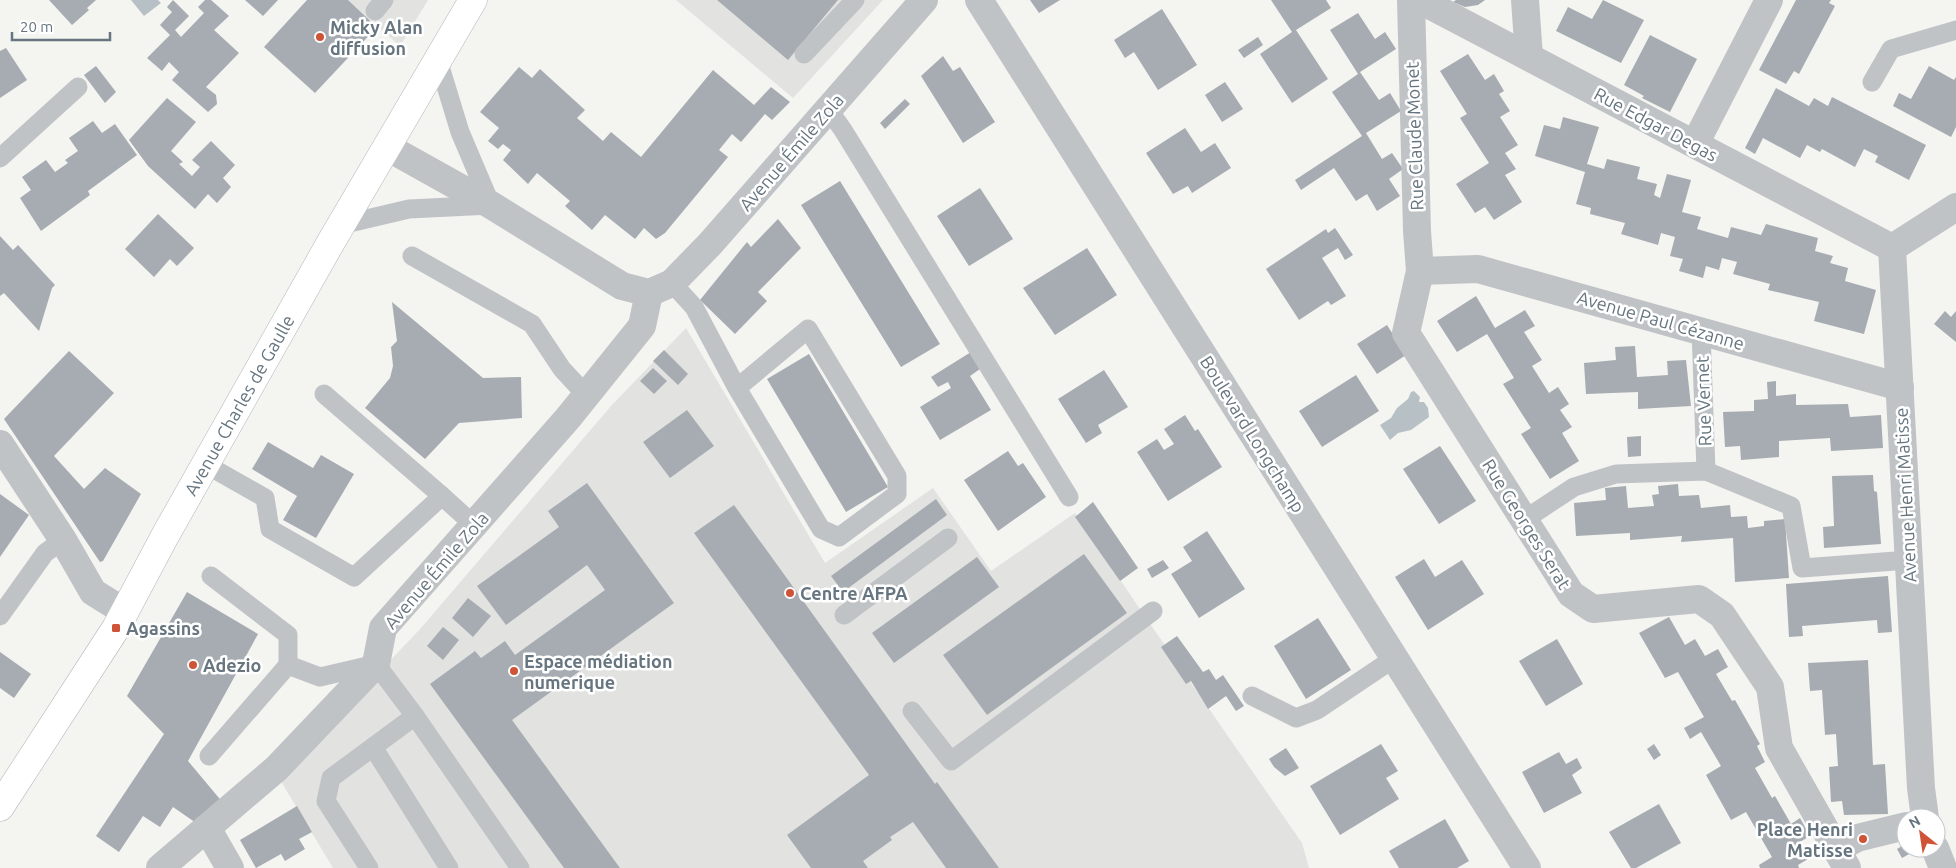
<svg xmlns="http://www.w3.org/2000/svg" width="1956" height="868" viewBox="0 0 1956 868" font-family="Ubuntu,sans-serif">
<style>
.built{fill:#e2e3e1}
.water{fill:#b7c1c5}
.building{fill:#a6acb1}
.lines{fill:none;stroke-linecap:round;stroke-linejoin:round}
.primary-casing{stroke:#b1b5b8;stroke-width:29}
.lane{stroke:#c0c3c6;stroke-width:19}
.street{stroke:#c0c3c6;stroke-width:28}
.primary{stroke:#fff;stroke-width:28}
.poi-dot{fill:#cf5336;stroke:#fff;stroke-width:2}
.labels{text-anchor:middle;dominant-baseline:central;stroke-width:5;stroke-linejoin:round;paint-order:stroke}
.poi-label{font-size:18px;font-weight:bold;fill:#66757f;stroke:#fff;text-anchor:start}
.street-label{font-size:18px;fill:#66757f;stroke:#fff}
</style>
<rect width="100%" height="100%" fill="#f4f4f1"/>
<g class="built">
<polygon points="348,0 428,0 400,46"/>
<polygon points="676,0 883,0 793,98"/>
<polygon points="686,328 825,563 933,488 991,571 1075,513 1144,615 1302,843 1309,868 333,868 279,778 421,628 611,406"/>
</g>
<g class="water">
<polygon points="131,0 158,0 161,3 144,16"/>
<polygon points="1414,391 1420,397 1419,402 1424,402 1428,408 1429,417 1411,430 1398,433 1390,440 1380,425 1391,418 1397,408 1408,399 1411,392"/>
</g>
<g class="building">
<polygon points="49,0 96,0 87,8 89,10 72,25"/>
<polygon points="173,0 189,16 175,30 181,37 204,13 198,7 205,0 211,0 229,16 214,30 239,53 206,87 216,95 217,104 208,112 172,80 179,72 169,62 162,71 147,58 170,35 160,25 172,12 167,7"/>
<polygon points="245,0 278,0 263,16"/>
<polygon points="307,0 348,0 377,27 315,93 264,47"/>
<polygon points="717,0 838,0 788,60"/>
<polygon points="1030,0 1060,0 1039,13"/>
<polygon points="1271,0 1326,0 1331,8 1296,30 1328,79 1292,103 1260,54 1292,32"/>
<polygon points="1456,0 1485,0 1478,5 1465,7 1453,2"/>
<polygon points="1603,0 1644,20 1621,63 1556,31 1568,7 1592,19"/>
<polygon points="1796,0 1831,0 1829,3 1835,6 1799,74 1794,71 1786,84 1759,70"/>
<polygon points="1162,9 1197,65 1158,90 1134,52 1125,58 1114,40"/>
<polygon points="1358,13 1375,39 1385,32 1396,49 1360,72 1379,100 1390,93 1401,111 1366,133 1382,159 1392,153 1403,169 1389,179 1400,196 1377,211 1367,194 1356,201 1334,168 1301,190 1295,180 1362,136 1332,92 1358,74 1330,30"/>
<polygon points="1650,35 1697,59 1670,112 1642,98 1644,96 1624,85"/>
<polygon points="1258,37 1263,45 1244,58 1238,50"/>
<polygon points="6,48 27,80 0,98 0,51"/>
<polygon points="1468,54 1485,80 1494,74 1504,91 1499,94 1510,111 1500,117 1518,145 1505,153 1516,169 1505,175 1522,202 1494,220 1485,207 1475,213 1456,184 1489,163 1460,118 1467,114 1440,71"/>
<polygon points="943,56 953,71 960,67 995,122 963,143 921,76"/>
<polygon points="96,66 116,92 105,103 84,75"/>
<polygon points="1929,66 1954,80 1956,77 1956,127 1951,137 1893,106 1899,93 1911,99"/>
<polygon points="519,67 532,78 540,69 585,110 577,118 603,141 611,132 641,157 713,70 754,105 771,87 790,102 772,120 765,114 741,142 732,134 719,150 728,157 665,233 656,239 644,228 635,239 605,215 592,230 565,206 570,201 537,173 528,184 503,160 511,150 503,144 498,149 488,141 499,128 480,112"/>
<polygon points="1225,82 1243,109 1222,122 1205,95"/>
<polygon points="1776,88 1809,106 1814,98 1828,106 1832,97 1926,145 1909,180 1875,162 1878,156 1864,149 1855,167 1822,149 1820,152 1807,145 1800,158 1763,138 1755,154 1745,148"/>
<polygon points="167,98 196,122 171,151 183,162 179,164 192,176 200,167 192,160 211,141 235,165 223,178 231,187 217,203 208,194 195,209 148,166 129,140"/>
<polygon points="905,99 910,104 885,129 880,123"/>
<polygon points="1563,117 1599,127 1587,164 1604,169 1607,159 1640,167 1637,179 1657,184 1654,195 1660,198 1667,174 1691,180 1682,212 1701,217 1697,229 1728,238 1731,227 1761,235 1766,224 1818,238 1815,251 1833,256 1830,263 1848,268 1845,281 1876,290 1864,334 1814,321 1819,302 1768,290 1770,284 1733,274 1737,262 1722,258 1719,270 1706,266 1703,278 1679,271 1683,259 1670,256 1675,237 1661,233 1658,245 1621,234 1625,223 1590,214 1591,208 1576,204 1585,172 1535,156 1544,125 1560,129"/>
<polygon points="93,121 102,133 115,124 137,155 88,191 90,195 41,231 20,198 31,190 22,177 46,160 55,172 68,163 65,160 78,151 69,138"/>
<polygon points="1185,128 1201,152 1215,143 1231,168 1192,193 1188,186 1173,194 1146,153"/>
<polygon points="840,181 940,344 901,367 801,205"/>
<polygon points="980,188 1013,239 969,266 937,216"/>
<polygon points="158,214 194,248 177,266 170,259 154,277 125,249"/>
<polygon points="778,219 801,248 758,292 767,301 735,334 700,300 747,242 751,247"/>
<polygon points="1335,228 1353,255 1345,260 1338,248 1322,258 1346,296 1331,305 1328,301 1299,320 1266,269 1326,229 1328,233"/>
<polygon points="0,236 13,250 18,245 55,285 52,288 39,331 4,293 0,296"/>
<polygon points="1087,248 1117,295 1055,335 1023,288"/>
<polygon points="1476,296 1495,328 1525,310 1535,326 1524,332 1542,360 1532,366 1549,393 1558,387 1569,404 1560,410 1572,427 1562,433 1579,461 1550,479 1521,434 1531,428 1503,384 1514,378 1487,334 1457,352 1437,321"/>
<polygon points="392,302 483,378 521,377 522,418 459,423 425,459 365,408 390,378 393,366 391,347 397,341"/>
<polygon points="1945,311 1951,317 1956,311 1956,342 1934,324"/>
<polygon points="1387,325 1406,355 1377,374 1357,344"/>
<polygon points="1635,346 1637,377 1668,375 1667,361 1686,360 1691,406 1638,409 1638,392 1586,394 1584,363 1616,360 1615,347"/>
<polygon points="664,350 688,374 678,385 653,361"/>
<polygon points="69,351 114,393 54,456 84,489 105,468 141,494 103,561 100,562 4,419"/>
<polygon points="971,352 980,369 970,376 991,410 940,440 920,407 951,388 948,382 938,387 931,377"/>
<polygon points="809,354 888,487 846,512 767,379"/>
<polygon points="653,368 667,381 654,394 640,381"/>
<polygon points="1104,370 1128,407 1098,425 1102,433 1086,443 1058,399"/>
<polygon points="1356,375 1379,411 1322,447 1299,411"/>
<polygon points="1776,381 1776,396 1796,394 1796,405 1848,404 1850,417 1881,415 1883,448 1831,451 1830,438 1779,441 1779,457 1741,460 1740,446 1725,447 1723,412 1754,411 1754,400 1768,399 1767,382"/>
<polygon points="687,410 714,446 670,478 643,442"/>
<polygon points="1185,415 1195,431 1198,429 1222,467 1168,501 1137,452 1157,439 1164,450 1174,444 1164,429"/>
<polygon points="1641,436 1641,456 1628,457 1627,437"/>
<polygon points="268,442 313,468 321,455 354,474 316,538 283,520 297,496 252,469"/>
<polygon points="1440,446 1476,501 1439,524 1403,469"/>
<polygon points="1008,451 1018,466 1023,463 1046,497 998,531 964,480"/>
<polygon points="1873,475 1874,491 1877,492 1881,544 1824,548 1823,527 1834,526 1832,476"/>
<polygon points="587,483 674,603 512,720 620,868 564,868 430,684 475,651 481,658 505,641 515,655 605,590 587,565 506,625 477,586 559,527 548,511"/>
<polygon points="1678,484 1679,496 1699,495 1701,508 1730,505 1731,517 1747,516 1748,528 1764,526 1764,521 1785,519 1789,578 1735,582 1733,538 1681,542 1682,536 1630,540 1630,533 1576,536 1574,503 1606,500 1605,488 1626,486 1628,508 1654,506 1652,495 1659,494 1658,486"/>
<polygon points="0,494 29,515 0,557"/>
<polygon points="936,499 947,515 843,592 831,576"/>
<polygon points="1093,502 1138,568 1120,581 1075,517"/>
<polygon points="734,505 935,784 937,782 999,868 946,868 913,822 890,837 892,840 863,861 868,868 811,868 787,835 869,775 694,533"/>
<polygon points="1207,531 1245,589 1199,618 1171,574 1192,561 1183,547"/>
<polygon points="1084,554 1127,613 987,715 943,655"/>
<polygon points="977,557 999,587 894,663 872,633"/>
<polygon points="1424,559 1435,577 1462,560 1484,594 1428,630 1395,577"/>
<polygon points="1163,560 1169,568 1152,578 1147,569"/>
<polygon points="1888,576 1892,632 1878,633 1877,620 1802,626 1803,636 1789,637 1786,584"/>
<polygon points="187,592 258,634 188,761 224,804 199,825 173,807 160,827 143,816 119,852 96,836 164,734 127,696"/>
<polygon points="468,598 491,616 473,637 452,618"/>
<polygon points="1669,617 1685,645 1695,639 1705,656 1718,649 1728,667 1716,674 1732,701 1735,700 1760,744 1757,746 1765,762 1755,768 1772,798 1775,796 1791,824 1800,818 1810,836 1798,843 1808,859 1798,865 1799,868 1760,868 1759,865 1772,857 1746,812 1731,820 1706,775 1721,766 1701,732 1690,739 1684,728 1704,717 1678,672 1665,678 1639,633"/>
<polygon points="1318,618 1351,670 1306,699 1274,646"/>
<polygon points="443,627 459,640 443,660 427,646"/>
<polygon points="1177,636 1203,672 1209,669 1216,680 1223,675 1244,706 1236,711 1226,696 1208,709 1191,681 1186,684 1161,647"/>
<polygon points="1557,639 1583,684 1546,706 1519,661"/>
<polygon points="0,652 31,674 14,698 0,688"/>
<polygon points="1868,660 1873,765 1885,764 1888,814 1844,815 1842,801 1831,802 1829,767 1838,766 1836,734 1825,735 1822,690 1810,691 1808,663"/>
<polygon points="1381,744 1398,771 1386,778 1399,799 1340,835 1310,786"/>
<polygon points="1654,744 1661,755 1654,760 1647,749"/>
<polygon points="1286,748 1299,768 1285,776 1274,767 1269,759"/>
<polygon points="1559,752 1566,764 1577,758 1582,768 1572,775 1582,793 1544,813 1522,772"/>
<polygon points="1659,804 1681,843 1636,868 1631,868 1609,832"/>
<polygon points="297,806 312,832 299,839 305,849 285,861 281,854 256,868 240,840"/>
<polygon points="1445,819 1469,861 1457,868 1399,868 1389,851"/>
<polygon points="1905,844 1911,853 1902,858 1897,849"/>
</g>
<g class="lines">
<defs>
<g id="primary">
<path id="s1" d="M0,807L116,628L166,534L331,242L473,0"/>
</g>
</defs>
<use href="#primary" class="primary-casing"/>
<g class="lane">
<polyline points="375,11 384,0"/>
<polyline points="804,54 855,0"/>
<polyline points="1872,82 1891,49 1956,30"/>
<polyline points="828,109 843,130 1069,497"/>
<polyline points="0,158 78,87"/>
<polyline points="341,225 409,209 491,205 460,132 438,60"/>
<polyline points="412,256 532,324 562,369 586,395"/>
<polyline points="672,283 694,307 737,388 821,529 839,537 897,494 897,476 808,329 737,388"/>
<polyline points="1701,331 1706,471"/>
<polyline points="324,394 442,496"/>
<polyline points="205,464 265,498 270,529 354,577 442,496 474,525"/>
<polyline points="1524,520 1574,487 1616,474 1706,471 1791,506 1802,568 1909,560"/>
<polyline points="211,576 288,635 288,665"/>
<polyline points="844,615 948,538"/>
<polyline points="0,616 45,553 63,540"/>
<polyline points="1252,696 1296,718 1317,710 1393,659"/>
<polyline points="912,711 951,761 1153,611"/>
<polyline points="415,716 520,868"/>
<polyline points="373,747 449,868"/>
<polyline points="209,756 288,665 320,677 376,664 415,716 331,778 326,801 369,868"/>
</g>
<g class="street">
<polyline points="979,0 1527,868"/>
<polyline points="1411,0 1417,231 1420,271 1406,333 1571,594 1593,609 1699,599 1722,615 1770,687 1779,748 1847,868"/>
<polyline points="1420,0 1892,248"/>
<polyline points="1525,0 1529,57"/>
<polyline points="1695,144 1769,0"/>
<polyline points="387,147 491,205 622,286 649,293 672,283 710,244 924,0"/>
<polyline points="1420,271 1478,269 1900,387"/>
<polyline points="0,444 63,540 93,592 125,612"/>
<polyline points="1925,818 1921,788 1892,248 1956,207"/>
<polyline points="207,828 230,868"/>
<polyline points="1935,848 1943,868"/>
<polyline points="1836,849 1857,838 1906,826"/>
<polyline points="160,868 277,768 376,664 383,628 568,418 642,326 649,293"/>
</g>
<use href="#primary" class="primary"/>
</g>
<g class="poi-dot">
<circle cx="320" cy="37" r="5"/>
<circle cx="790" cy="593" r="5"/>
<rect x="111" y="623" width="10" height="10" rx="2.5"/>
<circle cx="193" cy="665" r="5"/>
<circle cx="514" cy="671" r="5"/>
<circle cx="1863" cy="839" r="5"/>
</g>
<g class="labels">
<g class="poi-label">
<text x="330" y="27">Micky Alan<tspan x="330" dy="21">diffusion</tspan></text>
<text x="800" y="593">Centre AFPA</text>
<text x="126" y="628">Agassins</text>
<text x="524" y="661">Espace médiation<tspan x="524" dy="21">numerique</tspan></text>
<text x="203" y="665">Adezio</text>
<text x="1853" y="829" text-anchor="end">Place Henri<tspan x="1853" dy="21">Matisse</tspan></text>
</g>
<g class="street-label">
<text transform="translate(1656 124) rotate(28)">Rue Edgar Degas</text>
<text transform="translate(1414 136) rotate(-92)">Rue Claude Monet</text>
<text transform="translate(791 152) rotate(-49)">Avenue Émile Zola</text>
<text transform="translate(1661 320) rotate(16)">Avenue Paul Cézanne</text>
<text transform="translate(1703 401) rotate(-92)">Rue Vernet</text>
<text stroke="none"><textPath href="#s1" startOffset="468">Avenue Charles de Gaulle</textPath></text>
<text transform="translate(1253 434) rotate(58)">Boulevard Longchamp</text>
<text transform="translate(1905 495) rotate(-93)">Avenue Henri Matisse</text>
<text transform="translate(1527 524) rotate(58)">Rue Georges Serat</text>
<text transform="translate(436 570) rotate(-49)">Avenue Émile Zola</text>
</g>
</g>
<g transform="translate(1921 833) rotate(330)"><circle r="24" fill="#ffffff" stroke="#c2c8cc"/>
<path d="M0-4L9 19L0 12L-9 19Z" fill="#cf5336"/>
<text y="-8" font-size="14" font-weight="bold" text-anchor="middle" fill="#66757f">N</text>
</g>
<path d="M12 32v8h98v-8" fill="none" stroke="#66757f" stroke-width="2.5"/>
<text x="20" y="32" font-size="15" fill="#66757f" stroke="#ffffff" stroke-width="4" paint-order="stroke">20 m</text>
</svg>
